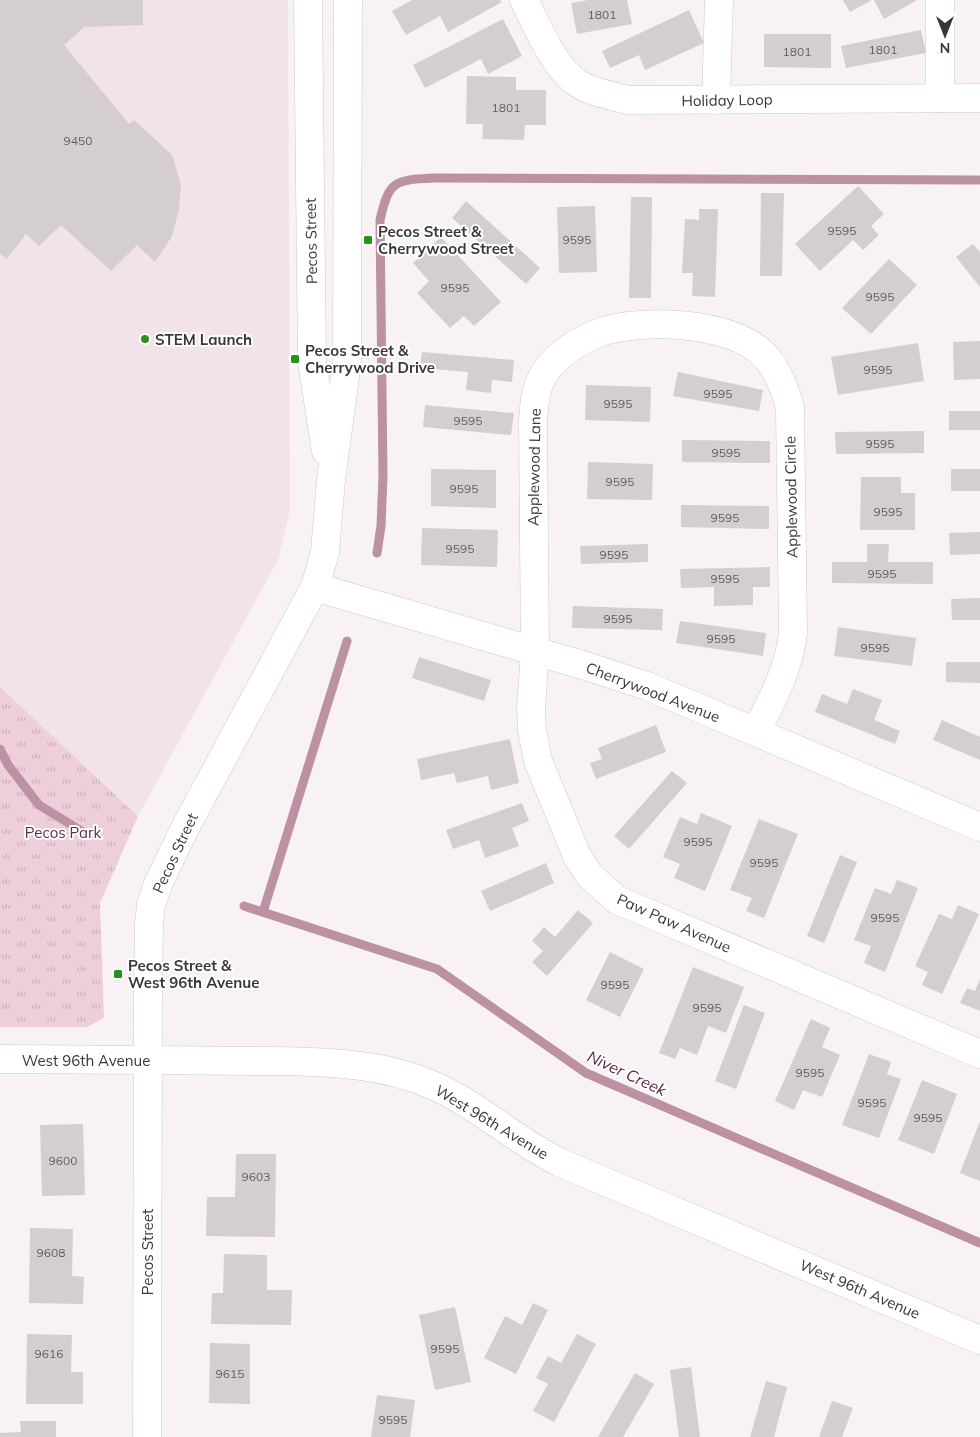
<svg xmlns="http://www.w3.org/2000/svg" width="980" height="1437" viewBox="0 0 980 1437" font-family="Mulish,sans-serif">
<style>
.built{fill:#f1e3e8}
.park{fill:url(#park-tufts)}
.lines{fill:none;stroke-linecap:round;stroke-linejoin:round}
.stream{stroke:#bc91a3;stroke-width:9}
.building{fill:#d5ced1}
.street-casing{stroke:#cdc7ca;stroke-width:29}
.secondary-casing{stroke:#cdc7ca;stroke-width:29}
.street{stroke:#fff;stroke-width:28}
.secondary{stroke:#fff;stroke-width:28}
.poi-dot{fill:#24931c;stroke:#fff;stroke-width:2}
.labels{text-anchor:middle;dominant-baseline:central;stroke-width:4;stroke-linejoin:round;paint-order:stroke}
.number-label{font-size:12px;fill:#605d5e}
.street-label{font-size:15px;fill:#393738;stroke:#fff}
.poi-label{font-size:15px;font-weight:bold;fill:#393738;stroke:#fff;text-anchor:start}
.park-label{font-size:15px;fill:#632c46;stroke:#fff}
.water-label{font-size:16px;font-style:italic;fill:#5a243e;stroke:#fff}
</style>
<defs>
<pattern id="park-tufts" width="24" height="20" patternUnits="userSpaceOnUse" patternTransform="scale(1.25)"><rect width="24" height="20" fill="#edceda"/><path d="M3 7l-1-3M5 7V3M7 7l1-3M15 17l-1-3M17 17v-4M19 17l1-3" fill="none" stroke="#ccb2bc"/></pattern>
</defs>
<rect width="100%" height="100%" fill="#f8f2f4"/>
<polygon class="built" points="0,0 288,0 290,509 278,560 138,816 0,687"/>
<polygon class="park" points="0,687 138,816 100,903 104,1018 87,1027 0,1027"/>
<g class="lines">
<g class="stream">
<path d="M377,553L381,526L383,476L380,220C389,180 395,180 434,178L980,180"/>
<polyline points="0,749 8,765 39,805 88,835"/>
<polyline points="244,906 437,969 586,1073 980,1243"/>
<polyline points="263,912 347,641"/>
</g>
</g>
<g class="building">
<polygon points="0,0 143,0 143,25 84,27 64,45 129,124 134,120 172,155 181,185 179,209 172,236 155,262 137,245 111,271 61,225 39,246 26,234 7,259 0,254"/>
<polygon points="412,0 500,0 502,2 448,32 440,16 406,35 392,11"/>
<polygon points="588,0 627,0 632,24 577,34 571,3"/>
<polygon points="843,0 872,0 850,12"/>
<polygon points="874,0 917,0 884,19"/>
<polygon points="689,10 704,43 645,70 639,55 610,68 602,51"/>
<polygon points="503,19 522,56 488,74 481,59 425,88 413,65"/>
<polygon points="921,30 926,53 846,68 841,46"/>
<polygon points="764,34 831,34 831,68 764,67"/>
<polygon points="467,76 516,77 516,90 546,90 546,125 525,125 524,140 482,139 483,124 466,124"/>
<polygon points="858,186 884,214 871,226 879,235 863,250 853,240 820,271 795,244"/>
<polygon points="761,193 784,193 782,276 760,276"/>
<polygon points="631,197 652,197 651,298 629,298"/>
<polygon points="466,201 540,268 526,284 452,218"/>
<polygon points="595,206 597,272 559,273 557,207"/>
<polygon points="699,209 718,209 715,297 692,296 693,273 682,273 685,219 699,220"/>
<polygon points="441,237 501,302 474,326 464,316 450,328 417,293 429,281 413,263"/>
<polygon points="973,244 980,252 980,287 956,257"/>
<polygon points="889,259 917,285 871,334 842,308"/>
<polygon points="980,341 980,379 954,380 953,342"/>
<polygon points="918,343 924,381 838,395 831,357"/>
<polygon points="422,352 514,360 512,382 492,380 491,393 466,390 468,372 420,368"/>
<polygon points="678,372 763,390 759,411 673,396"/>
<polygon points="586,385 651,387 650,422 585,420"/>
<polygon points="425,405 514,413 511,435 423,427"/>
<rect x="949" y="411" width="31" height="19"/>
<polygon points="924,431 924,453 836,454 835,432"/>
<polygon points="682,440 770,441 770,463 682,462"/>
<polygon points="588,462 653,464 652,500 587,499"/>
<polygon points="431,469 496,470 496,508 431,506"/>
<rect x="951" y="469" width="29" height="22"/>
<polygon points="861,477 901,477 901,493 915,493 915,530 860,530"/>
<polygon points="681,505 769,506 769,529 681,527"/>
<polygon points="422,528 498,530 497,567 421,565"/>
<polygon points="980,532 980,554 950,555 949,533"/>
<polygon points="648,544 648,562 581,564 580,546"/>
<polygon points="867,544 889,544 888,562 933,562 933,584 832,583 832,562 867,562"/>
<polygon points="770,567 770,587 753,587 753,605 714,606 714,587 681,588 680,569"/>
<polygon points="980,598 980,620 952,620 951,599"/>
<polygon points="573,606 663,609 662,630 572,628"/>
<polygon points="680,621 766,633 763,656 676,643"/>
<polygon points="838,627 916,638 912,666 834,656"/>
<polygon points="419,657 491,680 484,701 412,678"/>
<polygon points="946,662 980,662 980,683 946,682"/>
<polygon points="853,689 882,700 874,720 900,731 895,744 815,712 822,694 847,704"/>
<polygon points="942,720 980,737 980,760 933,740"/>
<polygon points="656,725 666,752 596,779 590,763 602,759 598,748"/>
<polygon points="510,739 519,783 491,790 488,776 457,783 454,773 421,780 417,759"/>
<polygon points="672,771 687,783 629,849 614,836"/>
<polygon points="522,803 529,821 512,828 519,846 485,858 479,840 453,849 446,830"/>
<polygon points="701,813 732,826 705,891 674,878 680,864 663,857 680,817 697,824"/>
<polygon points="759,819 798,834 764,918 746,911 752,898 730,890"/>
<polygon points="840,855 857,862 824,943 807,936"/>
<polygon points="546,863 554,883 490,911 481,891"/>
<polygon points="897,880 918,888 885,972 864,963 871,946 854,940 875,888 891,894"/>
<polygon points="958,905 979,914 942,994 922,985 928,972 915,966 939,914 952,919"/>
<polygon points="578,910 593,923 547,976 532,962 543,951 532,941 544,927 555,937"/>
<polygon points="610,952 644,969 620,1017 586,1000"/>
<polygon points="693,967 744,987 726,1033 708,1026 697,1055 680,1048 675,1059 659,1053"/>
<polygon points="980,979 980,1011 960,1003 967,988 975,991"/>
<polygon points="744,1005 765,1013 736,1089 715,1081"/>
<polygon points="811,1019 830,1028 822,1047 840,1055 822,1097 803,1090 794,1110 775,1101"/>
<polygon points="869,1054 891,1062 887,1074 901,1079 879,1138 842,1125"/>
<polygon points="922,1080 957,1094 934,1154 898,1140"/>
<polygon points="980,1121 980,1181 960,1173"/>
<polygon points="83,1124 85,1195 42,1196 40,1125"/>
<polygon points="236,1154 276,1154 275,1237 206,1236 207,1197 235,1197"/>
<polygon points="30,1228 73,1229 72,1276 84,1277 83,1304 29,1303"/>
<polygon points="224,1254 267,1255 267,1290 292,1290 291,1325 211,1324 212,1293 223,1293"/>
<polygon points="533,1303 548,1310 516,1374 484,1358 505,1316 522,1325"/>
<polygon points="455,1307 471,1382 435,1390 419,1315"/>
<polygon points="27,1334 72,1335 71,1372 83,1372 83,1404 26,1404"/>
<polygon points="577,1334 596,1344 554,1422 533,1411 548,1384 536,1378 548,1356 561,1363"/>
<polygon points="210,1343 250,1344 250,1404 209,1403"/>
<polygon points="691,1367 700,1437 679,1437 670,1370"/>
<polygon points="635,1373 654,1384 623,1437 598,1437"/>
<polygon points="766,1381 787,1387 774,1437 750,1437"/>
<polygon points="377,1395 415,1400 410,1437 371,1437"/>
<polygon points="832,1401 853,1408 842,1437 819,1437"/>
<polygon points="20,1421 56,1421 56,1437 0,1437 0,1433 21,1432"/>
</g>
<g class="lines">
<defs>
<g id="street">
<path d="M524,0C536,24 555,70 579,84C593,93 611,95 627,100L980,98"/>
<polyline points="940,98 940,0"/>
<polyline points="716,100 719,0"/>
<polyline points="315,587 586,666 647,686 980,827"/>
<path d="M756,732C772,699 790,668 793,631L790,408C785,388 778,369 763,354C731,321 639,318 598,333C579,341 558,354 546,371C535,386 534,405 533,422L535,652L531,708L532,730L538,761L577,856L590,876L617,900L980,1054"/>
<polyline points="0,1059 148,1060"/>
</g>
<g id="secondary">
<polyline points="308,0 312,362 326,451"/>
<path d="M148,1060C187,1060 226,1061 266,1061C325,1062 382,1062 437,1087C482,1108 517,1142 561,1163L980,1340"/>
<polyline points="147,1437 148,993 149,925 151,905 158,884 186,826 315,587 325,552 331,480 347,362 348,0"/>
</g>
</defs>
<use href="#street" class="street-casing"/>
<use href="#secondary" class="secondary-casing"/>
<use href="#street" class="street"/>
<use href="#secondary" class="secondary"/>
</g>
<g class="poi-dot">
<rect x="363" y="235" width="10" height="10" rx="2.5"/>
<circle cx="145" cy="339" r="5"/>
<rect x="290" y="354" width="10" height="10" rx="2.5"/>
<rect x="113" y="969" width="10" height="10" rx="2.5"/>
</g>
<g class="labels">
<g class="number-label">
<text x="602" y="14">1801</text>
<text x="883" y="49">1801</text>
<text x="797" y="51">1801</text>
<text x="506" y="107">1801</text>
<text x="78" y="140">9450</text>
<text x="842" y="230">9595</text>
<text x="577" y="239">9595</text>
<text x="455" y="287">9595</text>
<text x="880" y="296">9595</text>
<text x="878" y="369">9595</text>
<text x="718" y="393">9595</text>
<text x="618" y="403">9595</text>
<text x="468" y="420">9595</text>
<text x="880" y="443">9595</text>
<text x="726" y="452">9595</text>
<text x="620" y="481">9595</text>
<text x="464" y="488">9595</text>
<text x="888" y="511">9595</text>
<text x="725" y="517">9595</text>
<text x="460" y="548">9595</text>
<text x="614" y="554">9595</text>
<text x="882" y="573">9595</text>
<text x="725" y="578">9595</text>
<text x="618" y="618">9595</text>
<text x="721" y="638">9595</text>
<text x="875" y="647">9595</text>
<text x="698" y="841">9595</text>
<text x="764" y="862">9595</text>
<text x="885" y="917">9595</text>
<text x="615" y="984">9595</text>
<text x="707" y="1007">9595</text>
<text x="810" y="1072">9595</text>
<text x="872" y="1102">9595</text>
<text x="928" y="1117">9595</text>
<text x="63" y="1160">9600</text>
<text x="256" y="1176">9603</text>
<text x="51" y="1252">9608</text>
<text x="445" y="1348">9595</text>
<text x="49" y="1353">9616</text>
<text x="230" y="1373">9615</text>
<text x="393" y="1419">9595</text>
</g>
<g class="street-label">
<text transform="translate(727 100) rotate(-1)">Holiday Loop</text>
<text transform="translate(311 241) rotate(-91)">Pecos Street</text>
<text transform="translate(534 467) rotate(-89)">Applewood Lane</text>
<text transform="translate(791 497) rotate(-91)">Applewood Circle</text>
<text transform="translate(653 692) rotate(21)">Cherrywood Avenue</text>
<text transform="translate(175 853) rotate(-65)">Pecos Street</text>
<text transform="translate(674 923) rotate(24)">Paw Paw Avenue</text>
<text x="86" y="1060">West 96th Avenue</text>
<text transform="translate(492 1122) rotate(31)">West 96th Avenue</text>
<text transform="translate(147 1252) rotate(-90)">Pecos Street</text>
<text transform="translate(860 1289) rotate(23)">West 96th Avenue</text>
</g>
<g class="poi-label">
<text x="378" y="231">Pecos Street &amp;<tspan x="378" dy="17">Cherrywood Street</tspan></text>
<text x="155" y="339">STEM Launch</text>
<text x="305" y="350">Pecos Street &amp;<tspan x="305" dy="17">Cherrywood Drive</tspan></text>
<text x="128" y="965">Pecos Street &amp;<tspan x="128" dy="17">West 96th Avenue</tspan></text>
</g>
<g class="park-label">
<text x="63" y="832">Pecos Park</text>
</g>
<g class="water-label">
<text transform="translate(627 1073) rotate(25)">Niver Creek</text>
</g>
</g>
<g transform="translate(945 35) rotate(180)" stroke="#ffffff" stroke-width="4" paint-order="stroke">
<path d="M0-4L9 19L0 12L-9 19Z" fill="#393738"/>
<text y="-8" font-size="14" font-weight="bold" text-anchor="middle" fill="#393738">N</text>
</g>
</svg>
